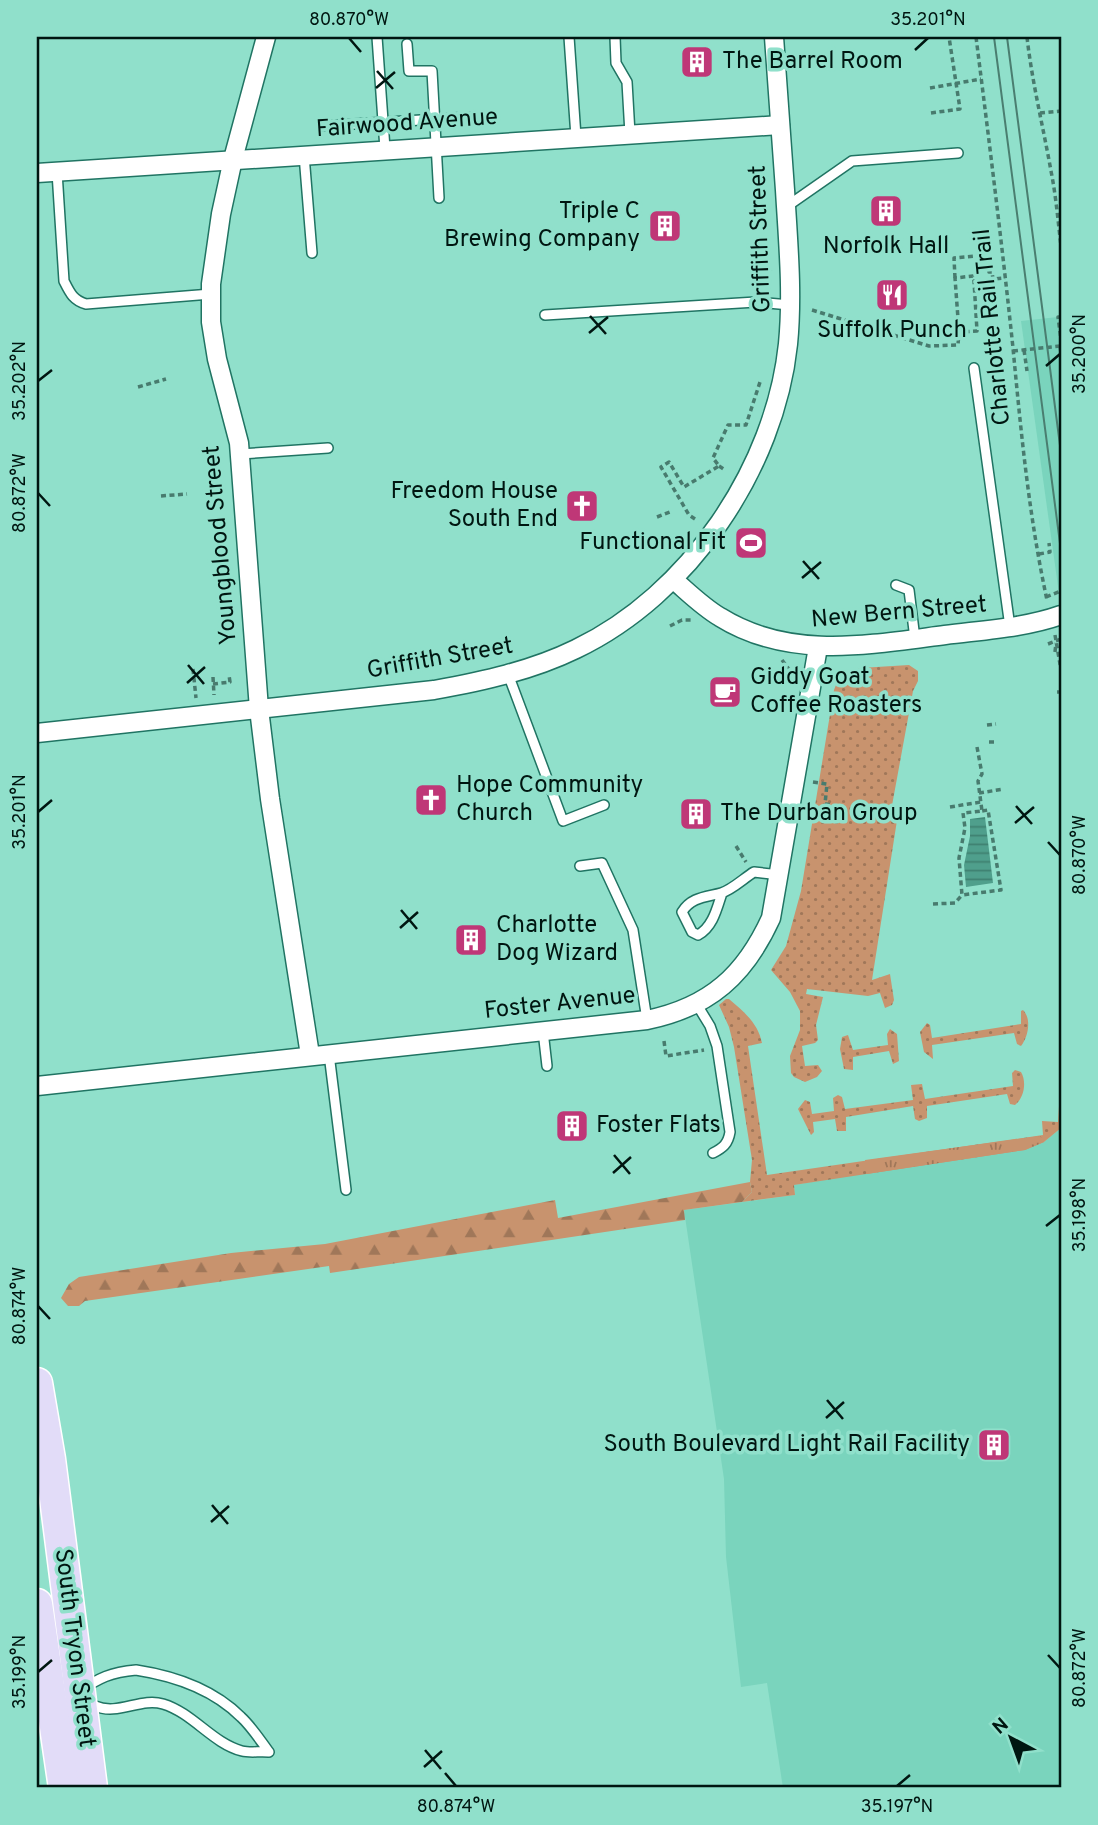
<svg xmlns="http://www.w3.org/2000/svg" width="1098" height="1825" viewBox="0 0 1098 1825" font-family="Overpass,sans-serif">
<style>
.built{fill:#7ad4bd}
.grass{fill:url(#grass-dots)}
.forest{fill:url(#forest-firs)}
.park{fill:url(#park-tufts)}
.water{fill:url(#water-rules)}
.lines{fill:none;stroke-linecap:round;stroke-linejoin:round}
.lane-casing{stroke:#207463;stroke-width:12}
.street-casing{stroke:#207463;stroke-width:21}
.primary-casing{stroke:#fff;stroke-width:33}
.path{stroke:#487b6e;stroke-width:3.5;stroke-dasharray:5 3.5;stroke-linecap:butt}
.lane{stroke:#fff;stroke-width:9}
.street{stroke:#fff;stroke-width:18}
.primary{stroke:#e2dcf8;stroke-width:30}
.tram{stroke:#4a7e70;stroke-width:2}
.ticks{fill:none;stroke:#001611;stroke-width:2.5}
.labels{text-anchor:middle;dominant-baseline:central;stroke-width:7;stroke-linejoin:round;paint-order:stroke}
.poi-label{font-size:24px;fill:#001611;stroke:#90e0cb;text-anchor:start}
.street-label{font-size:24px;fill:#001611;stroke:#90e0cb}
.neatline{fill:none;stroke:#001611;stroke-width:2.5}
.ticks-label{font-size:18px;text-anchor:middle;fill:#001611}
</style>
<defs>
<pattern id="grass-dots" width="8" height="8" patternUnits="userSpaceOnUse" patternTransform="scale(1.75)"><rect width="8" height="8" fill="#c8936e"/><path d="M2 2h.1M6 6h.1" fill="none" stroke="#a07759" stroke-width="1.8" stroke-linecap="round"/></pattern>
<pattern id="forest-firs" width="22" height="20" patternUnits="userSpaceOnUse" patternTransform="scale(1.75)"><rect width="22" height="20" fill="#c8936e"/><path d="M5 1l3.5 6h-7zM16 11l3.5 6h-7z" fill="#a07759"/></pattern>
<pattern id="park-tufts" width="24" height="20" patternUnits="userSpaceOnUse" patternTransform="scale(1.75)"><rect width="24" height="20" fill="#c8936e"/><path d="M3 7l-1-3M5 7V3M7 7l1-3M15 17l-1-3M17 17v-4M19 17l1-3" fill="none" stroke="#a07759"/></pattern>
<pattern id="water-rules" width="6" height="5" patternUnits="userSpaceOnUse" patternTransform="scale(1.75)"><rect width="6" height="5" fill="#4f9f8c"/><path d="M0 2.5h6" fill="none" stroke="#3f8171"/></pattern>
</defs>
<rect width="100%" height="100%" fill="#90e0cb"/>
<g class="built">
<polygon points="1058,317 1061,340 1061,608 1021,321"/>
<polygon points="1061,1128 1061,1788 783,1788 767,1683 741,1687 726,1557 724,1479 684,1210 795,1195 794,1185 1044,1142"/>
</g>
<g class="grass">
<polygon points="909,665 918,671 918,681 913,691 891,811 898,814 872,980 890,974 894,1000 892,1005 885,1008 880,993 868,996 807,989 806,994 823,997 816,1025 818,1040 815,1043 802,1046 805,1066 818,1065 822,1071 817,1077 805,1082 794,1077 791,1073 790,1056 800,1030 800,1011 790,992 771,970 786,946 801,891 834,690 839,677 860,668"/>
<path d="M726,999H729C744,1012 758,1023 762,1043L748,1046L767,1175L1043,1135L1042,1121L1058,1122L1061,1074V1128L1044,1142L1025,1150L794,1185L795,1195L742,1202L752,1192L750,1182L752,1160L734,1047L729,1027L719,1005Z"/>
<path d="M1023,1010C1032,1019 1028,1037 1021,1046L1017,1044L1014,1033L932,1045L933,1059L924,1052L920,1032L927,1023L930,1025L932,1038L1021,1024V1011Z"/>
<polygon points="890,1029 897,1034 899,1061 893,1064 889,1051 853,1057 853,1070 844,1069 840,1049 842,1037 848,1035 853,1050 888,1045 887,1034"/>
<path d="M1015,1070L1021,1072C1027,1082 1024,1098 1015,1105L1010,1104L1007,1094L927,1106V1118L919,1121L915,1119L913,1106L846,1117V1131H837L835,1119L813,1122L814,1132L811,1135L798,1109L805,1100L810,1102L812,1114L834,1111L833,1098L838,1095L842,1097L845,1109L913,1100L911,1085L922,1084L925,1099L1013,1086L1012,1073Z"/>
</g>
<polygon class="forest" points="750,1182 752,1192 742,1202 684,1210 685,1220 330,1273 329,1266 85,1301 79,1306 68,1306 61,1298 69,1284 79,1277 231,1253 325,1244 555,1200 558,1218"/>
<polygon class="park" points="1040,1136 1044,1142 1025,1150 867,1174 865,1160"/>
<polygon class="water" points="985,817 993,883 966,887 964,865 970,836 970,819"/>
<g class="lines">
<defs>
<g id="lane">
<polyline points="377,37 385,149"/>
<polyline points="569,37 576,137"/>
<polyline points="615,37 616,63 627,82 630,134"/>
<polyline points="407,44 409,71 432,71 439,198"/>
<polyline points="321,126 471,117"/>
<polyline points="304,155 312,253"/>
<path d="M57,172L64,281C70,293 73,300 86,304L211,294"/>
<polyline points="786,207 852,161 958,153"/>
<polyline points="545,315 756,302 790,305"/>
<polyline points="974,368 1010,627"/>
<polyline points="240,454 328,448"/>
<polyline points="896,585 909,590 915,639"/>
<polyline points="508,674 563,821 604,805"/>
<polyline points="580,866 602,863 633,930 647,1020"/>
<path d="M722,893C717,908 713,927 698,935L692,932L682,912C691,897 706,897 721,893C732,890 744,878 754,872L780,875"/>
<path d="M696,1003L710,1026L717,1046L730,1132C728,1144 723,1148 713,1153"/>
<polyline points="543,1031 547,1066"/>
<polyline points="329,1054 346,1190"/>
<path d="M136,1670C175,1676 213,1689 241,1717C251,1726 260,1740 269,1752C260,1751 250,1753 242,1751C212,1743 193,1713 163,1704C141,1697 118,1716 95,1706C89,1704 83,1697 78,1692C99,1678 111,1672 136,1670Z"/>
</g>
<g id="street">
<polyline points="266,37 233,159 221,214 211,284 211,322 217,359 239,443 259,709 270,799 310,1055"/>
<polyline points="37,173 780,125"/>
<path d="M674,580C689,593 703,607 720,617C789,660 868,645 945,635C984,630 1024,628 1061,615"/>
<path d="M37,733L434,690C483,681 531,671 576,649C689,595 775,468 788,344C793,293 788,241 785,190C781,139 778,88 774,37"/>
<path d="M37,1086L647,1020C710,1007 745,975 771,918L818,647"/>
</g>
<g id="primary">
<polyline points="37,1383 50,1459 92,1788"/>
<polyline points="37,1604 64,1788"/>
</g>
</defs>
<use href="#lane" class="lane-casing"/>
<use href="#street" class="street-casing"/>
<use href="#primary" class="primary-casing"/>
<g class="path">
<path d="M976,37C989,140 1002,244 1013,348C1021,432 1029,517 1047,600"/>
<path d="M1027,37C1032,82 1043,126 1051,171C1056,196 1058,221 1061,246"/>
<polyline points="930,88 981,79"/>
<polyline points="931,113 960,109 949,37"/>
<polyline points="1040,113 1061,111"/>
<polyline points="758,249 771,271"/>
<polyline points="955,278 954,258 987,255 989,272 992,272 993,279"/>
<polyline points="812,310 929,346 958,345 959,332 977,331 974,281 1005,278"/>
<polyline points="1061,317 1058,317 1061,340"/>
<polyline points="959,332 955,278 973,276 974,281"/>
<polyline points="1060,346 1061,353"/>
<polyline points="1024,350 1027,371"/>
<polyline points="1013,351 1061,346"/>
<polyline points="138,387 166,379"/>
<polyline points="719,466 725,470"/>
<polyline points="161,496 187,494"/>
<polyline points="657,517 670,512"/>
<polyline points="695,519 689,515 661,467 669,462 684,487 719,466 713,458 728,425 746,425 761,379"/>
<polyline points="1039,554 1050,552 1049,543"/>
<polyline points="1046,597 1061,591"/>
<polyline points="670,626 682,620 692,620"/>
<polyline points="1055,635 1061,670"/>
<polyline points="1048,644 1061,639"/>
<polyline points="1055,652 1056,643"/>
<polyline points="782,660 791,672 792,680"/>
<polyline points="193,669 196,698"/>
<polyline points="213,677 214,695"/>
<polyline points="213,684 230,682 229,675"/>
<polyline points="1057,692 1061,692"/>
<polyline points="912,707 918,708"/>
<polyline points="987,725 996,724"/>
<polyline points="989,742 997,742"/>
<polyline points="977,747 982,774 978,781 982,811 963,813 965,828 959,858 962,895 1001,890 988,810 982,811"/>
<polyline points="813,782 827,784 825,804 833,805"/>
<polyline points="979,793 1004,789"/>
<polyline points="950,807 981,802"/>
<polyline points="736,846 746,862"/>
<polyline points="933,904 955,903 962,895"/>
<polyline points="664,1041 666,1056 704,1050"/>
</g>
<use href="#lane" class="lane"/>
<use href="#street" class="street"/>
<use href="#primary" class="primary"/>
<g class="tram">
<polyline points="994,37 1061,551"/>
<polyline points="1007,37 1061,453"/>
</g>
</g>
<path class="ticks" d="M349,38L361,52M915,50L928,38M377,71L393,89M376,88L395,72M590,316L606,334M589,333L608,317M1046,366L1060,354M38,381L52,370M38,493L50,506M803,561L819,579M802,578L821,562M188,665L204,684M187,683L205,667M1016,806L1032,824M38,812L52,800M1015,823L1034,807M1048,842L1060,855M401,910L417,929M400,928L418,912M614,1155L630,1174M613,1173L631,1157M1046,1226L1060,1215M38,1306L50,1319M827,1400L843,1419M826,1418L844,1402M212,1505L228,1524M211,1522L229,1506M1048,1655L1060,1668M38,1672L52,1660M425,1750L441,1769M424,1767L442,1751M445,1773L456,1786M897,1786L910,1775"/>
<defs>
<symbol id="building-square" viewBox="-11 -11 22 22"><rect x="-9" y="-9" width="18" height="18" rx="4" fill="#bf3777" stroke="#90e0cb"/><path d="M-4-6H4V6H1V3H-1V6H-4ZM-2.5-4.3h1.7v1.8h-1.7ZM.8-4.3h1.7v1.8H.8ZM-2.5-1h1.7V.8h-1.7ZM.8-1h1.7V.8H.8Z" fill="#fff"/></symbol>
<symbol id="restaurant-square" viewBox="-11 -11 22 22"><rect x="-9" y="-9" width="18" height="18" rx="4" fill="#bf3777" stroke="#90e0cb"/><path d="M-5-6h1v4h1v-4h1v4h1v-4h1v5L-1.5 .5V6h-2V.5L-5-1ZM5-6V6H3V1.5H1.5Q1.5-4 5-6Z" fill="#fff"/></symbol>
<symbol id="church-square" viewBox="-11 -11 22 22"><rect x="-9" y="-9" width="18" height="18" rx="4" fill="#bf3777" stroke="#90e0cb"/><path d="M-1.2-6h2.4v3.5h3.3v2.4h-3.3V6h-2.4V-.1h-3.3v-2.4h3.3Z" fill="#fff"/></symbol>
<symbol id="stadium-square" viewBox="-11 -11 22 22"><rect x="-9" y="-9" width="18" height="18" rx="4" fill="#bf3777" stroke="#90e0cb"/><path d="M0-5a6.5 5 0 1 0 0 10a6.5 5 0 1 0 0-10ZM-3.5-1.8h7v3.6h-7Z" fill="#fff"/></symbol>
<symbol id="cafe-square" viewBox="-11 -11 22 22"><rect x="-9" y="-9" width="18" height="18" rx="4" fill="#bf3777" stroke="#90e0cb"/><path d="M-5.5-4.5H6V0H3Q3 3.5 0 3.5H-2.5Q-5.5 3.5-5.5 0ZM3-3.2v2h1.7v-2ZM-6 4.5H4V6H-6Z" fill="#fff"/></symbol>
</defs>
<g fill-rule="evenodd">
<use href="#building-square" x="678" y="43" width="38" height="38"/>
<use href="#building-square" x="867" y="192" width="38" height="38"/>
<use href="#building-square" x="646" y="207" width="38" height="38"/>
<use href="#restaurant-square" x="873" y="276" width="38" height="38"/>
<use href="#church-square" x="563" y="487" width="38" height="38"/>
<use href="#stadium-square" x="732" y="524" width="38" height="38"/>
<use href="#cafe-square" x="706" y="673" width="38" height="38"/>
<use href="#church-square" x="412" y="781" width="38" height="38"/>
<use href="#building-square" x="677" y="795" width="38" height="38"/>
<use href="#building-square" x="452" y="921" width="38" height="38"/>
<use href="#building-square" x="553" y="1107" width="38" height="38"/>
<use href="#building-square" x="975" y="1426" width="38" height="38"/>
</g>
<g class="labels">
<g class="poi-label">
<text x="722" y="62">The Barrel Room</text>
<text x="640" y="212" text-anchor="end">Triple C<tspan x="640" dy="28">Brewing Company</tspan></text>
<text x="886" y="247" text-anchor="middle">Norfolk Hall</text>
<text x="892" y="331" text-anchor="middle">Suffolk Punch</text>
<text x="558" y="492" text-anchor="end">Freedom House<tspan x="558" dy="28">South End</tspan></text>
<text x="726" y="543" text-anchor="end">Functional Fit</text>
<text x="750" y="678">Giddy Goat<tspan x="750" dy="28">Coffee Roasters</tspan></text>
<text x="456" y="786">Hope Community<tspan x="456" dy="28">Church</tspan></text>
<text x="720" y="814">The Durban Group</text>
<text x="496" y="926">Charlotte<tspan x="496" dy="28">Dog Wizard</tspan></text>
<text x="596" y="1126">Foster Flats</text>
<text x="970" y="1445" text-anchor="end">South Boulevard Light Rail Facility</text>
</g>
<g class="street-label">
<text transform="translate(407 124) rotate(-4)">Fairwood Avenue</text>
<text transform="translate(761 239) rotate(-92)">Griffith Street</text>
<text transform="translate(993 327) rotate(-96)">Charlotte Rail Trail</text>
<text transform="translate(221 545) rotate(-95)">Youngblood Street</text>
<text transform="translate(899 613) rotate(-5)">New Bern Street</text>
<text transform="translate(440 659) rotate(-10)">Griffith Street</text>
<text transform="translate(560 1004) rotate(-6)">Foster Avenue</text>
<text transform="translate(74 1648) rotate(83)">South Tryon Street</text>
</g>
</g>
<rect width="1098" height="1825" fill="none" stroke="#90e0cb" stroke-width="77"/>
<g transform="translate(1011 1738) rotate(319)" stroke="#90e0cb" stroke-width="5" paint-order="stroke">
<path d="M0-5L12 26L0 18L-12 26Z" fill="#001611"/>
<text y="-10" font-size="19" font-weight="bold" text-anchor="middle" fill="#001611">N</text>
</g>
<rect x="38" y="38" width="1022" height="1748" class="neatline"/>
<g class="ticks-label">
<text x="349" y="25">80.870°W</text>
<text x="928" y="25">35.201°N</text>
<text transform="translate(1079 354) rotate(-90)" y="6">35.200°N</text>
<text transform="translate(19 381) rotate(-90)" y="6">35.202°N</text>
<text transform="translate(19 493) rotate(-90)" y="6">80.872°W</text>
<text transform="translate(19 812) rotate(-90)" y="6">35.201°N</text>
<text transform="translate(1079 855) rotate(-90)" y="6">80.870°W</text>
<text transform="translate(1079 1215) rotate(-90)" y="6">35.198°N</text>
<text transform="translate(19 1306) rotate(-90)" y="6">80.874°W</text>
<text transform="translate(1079 1668) rotate(-90)" y="6">80.872°W</text>
<text transform="translate(19 1672) rotate(-90)" y="6">35.199°N</text>
<text x="456" y="1812">80.874°W</text>
<text x="897" y="1812">35.197°N</text>
</g>
</svg>
